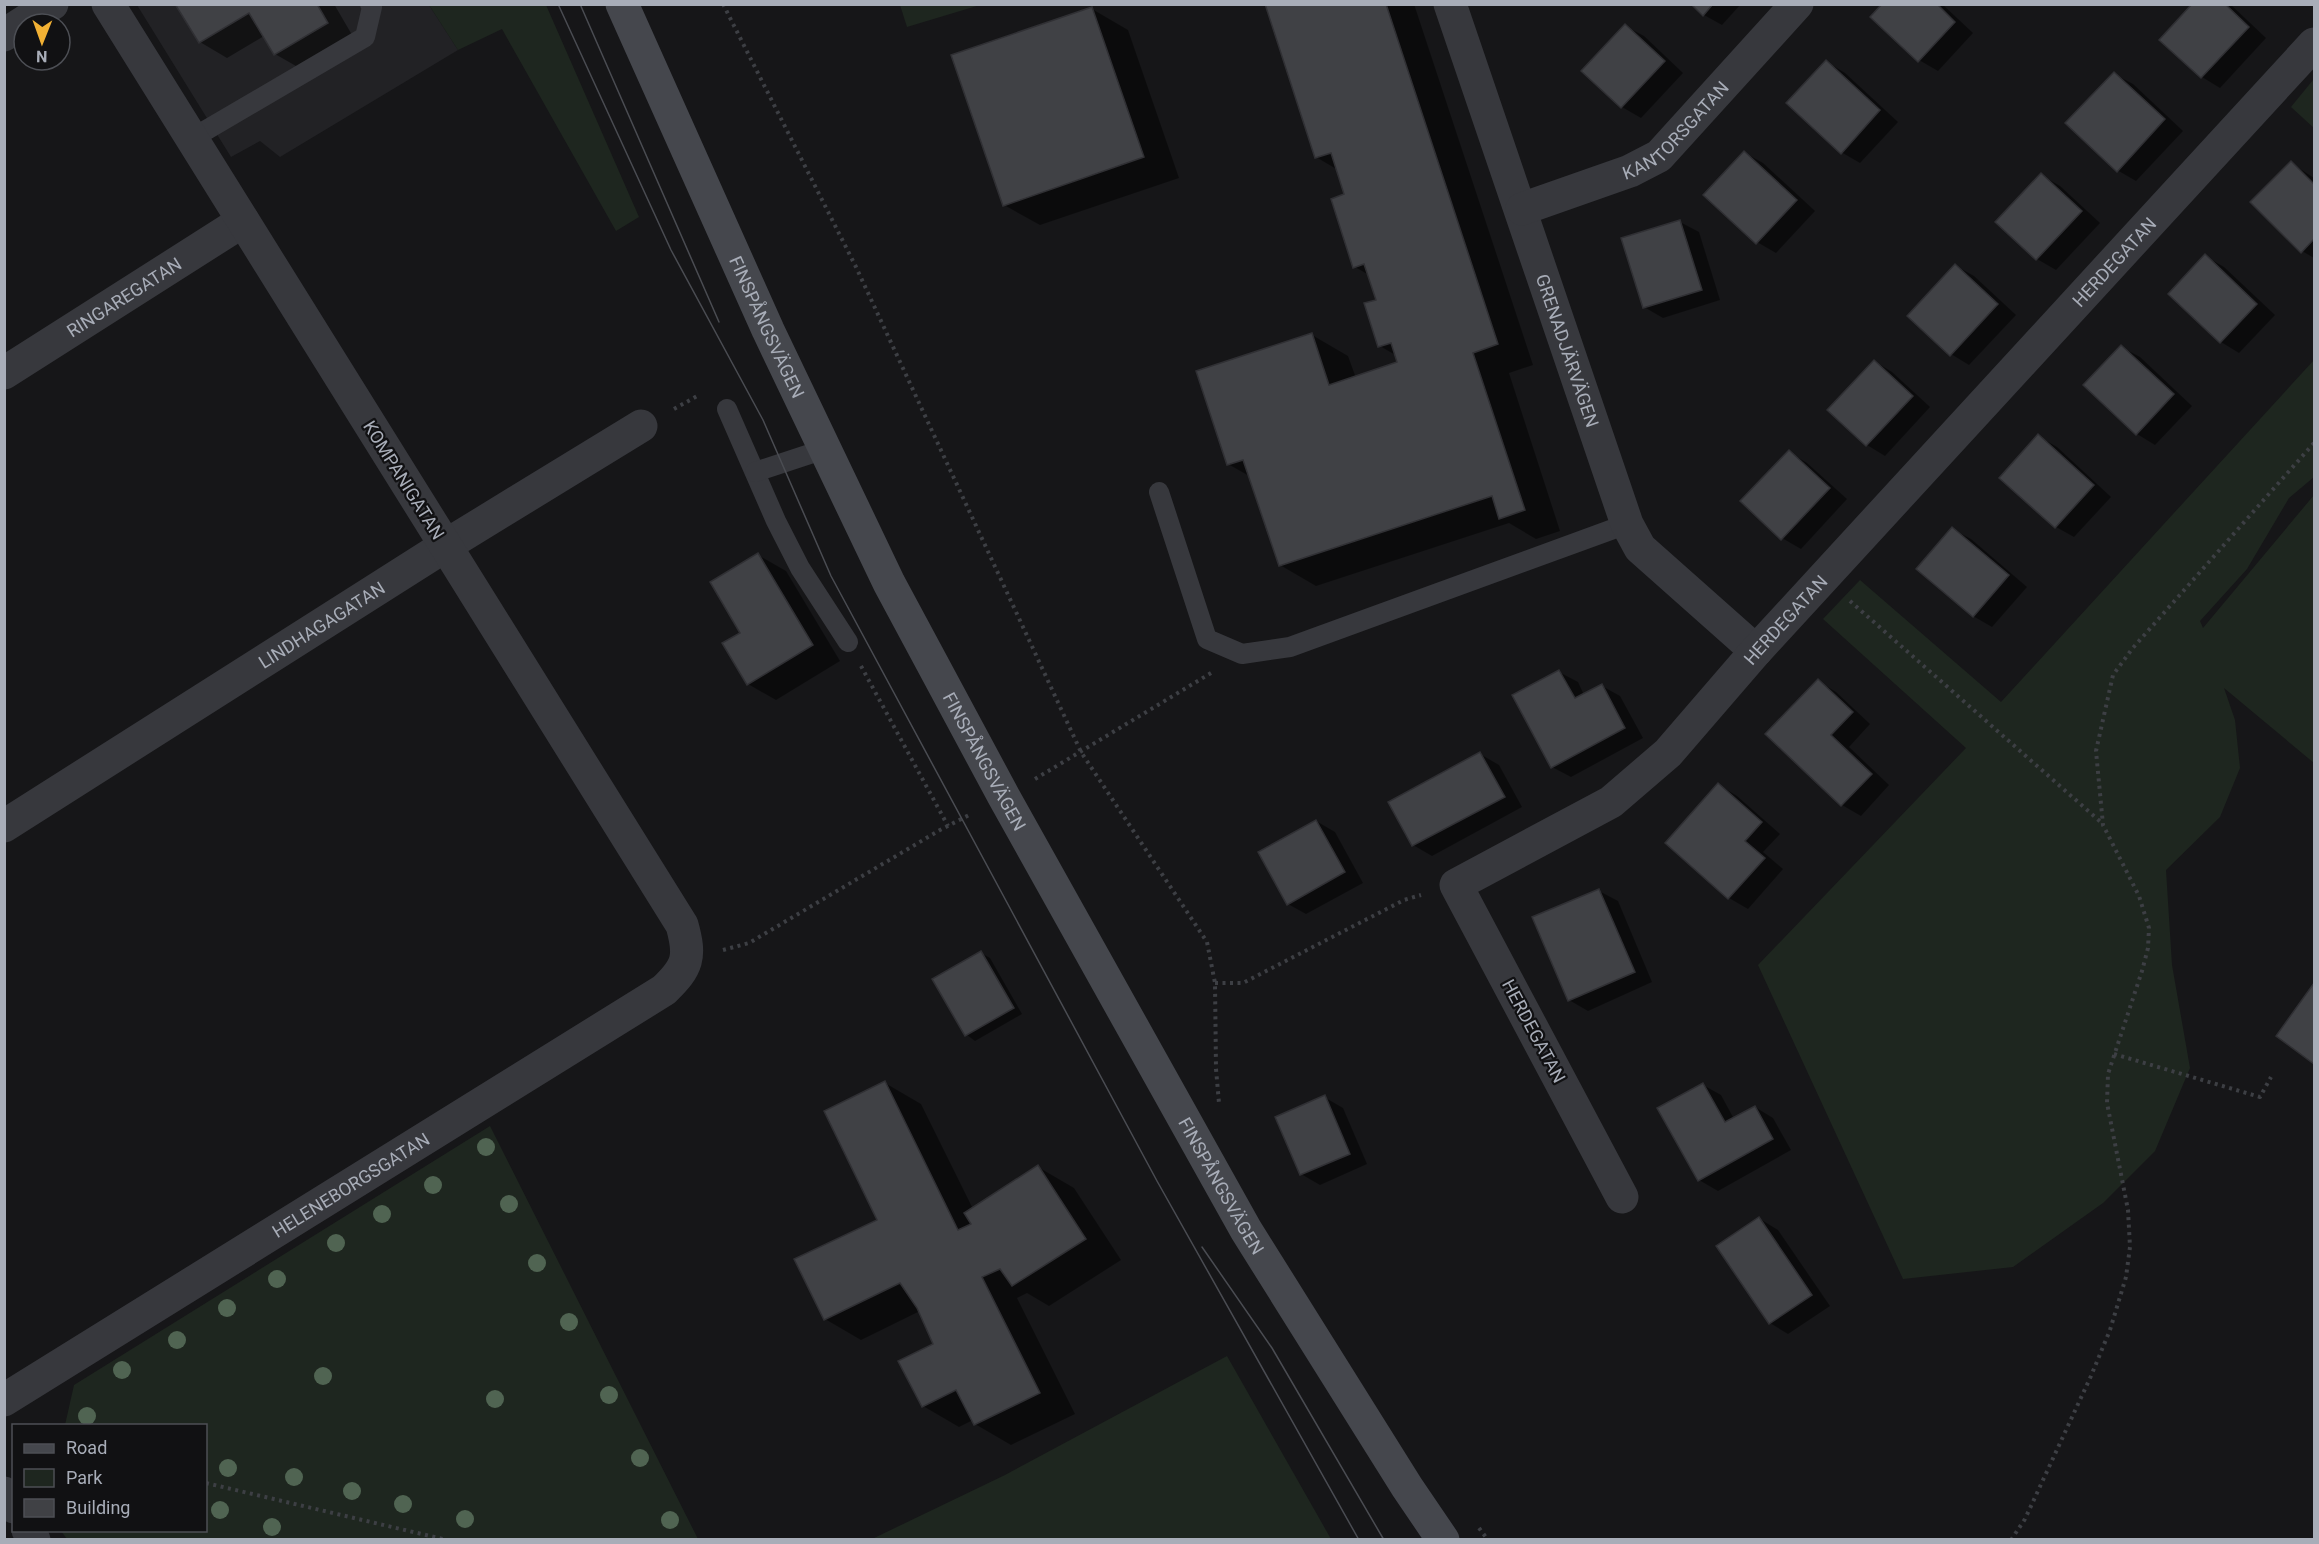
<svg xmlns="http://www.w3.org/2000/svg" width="2319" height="1544" viewBox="0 0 2319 1544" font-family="Roboto,sans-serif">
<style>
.built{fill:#222225}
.green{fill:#1e261f}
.shadow{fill:#0007}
.building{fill:#404145;stroke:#303034;stroke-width:1.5}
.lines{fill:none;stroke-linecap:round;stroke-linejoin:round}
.path{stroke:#3d3f44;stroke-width:4;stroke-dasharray:3 4.5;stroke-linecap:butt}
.lane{stroke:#37383d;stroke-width:20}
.street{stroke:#37383d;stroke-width:33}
.secondary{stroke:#45474d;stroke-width:33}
.tram{stroke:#4a4c52;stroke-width:1.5}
.tree{fill:#506452}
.labels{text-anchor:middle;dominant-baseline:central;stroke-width:4.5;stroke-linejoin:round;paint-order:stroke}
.street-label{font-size:18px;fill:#a8adb8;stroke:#111113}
</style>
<rect width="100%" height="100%" fill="#161618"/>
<polygon class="built" points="137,5 429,5 458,50 280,157 260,141 231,157"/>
<g class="green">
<polygon points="429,5 546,5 639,217 616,231 502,29 458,50"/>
<polygon points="900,5 900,4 980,5 907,27"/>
<polygon points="2313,80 2314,80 2314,128 2291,107"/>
<polygon points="2314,360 2314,477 2289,498 2247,569 2200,621 2203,628 2314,495 2314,763 2224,688 2235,720 2240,768 2220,817 2166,870 2172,965 2190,1068 2155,1151 2103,1203 2013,1267 1903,1279 1758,965 1966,748 1823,619 1860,580 2001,702"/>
<polygon points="490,1126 698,1539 67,1539 61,1531 206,1530 206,1426 65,1425 74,1385"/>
<polygon points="1227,1356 1331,1539 872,1539 1005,1475"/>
</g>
<g class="shadow">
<polygon points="177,4 334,4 355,40 303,70 275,54 264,36 227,58 200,42"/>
<polygon points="1266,4 1414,4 1533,365 1509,373 1560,531 1536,539 1509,523 1316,586 1280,565 1251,477 1228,464 1312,335 1348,356 1356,378 1399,363 1397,356 1380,346 1377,301 1369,275 1355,267 1346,195 1338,170 1316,157"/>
<polygon points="1693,4 1741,4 1722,25 1704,15"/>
<polygon points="1884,4 1942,4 1973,33 1938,71 1919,60"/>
<polygon points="2194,4 2230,4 2266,38 2220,88 2202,77 2162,40"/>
<polygon points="1092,9 1128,30 1179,178 1040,225 1004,205"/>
<polygon points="1625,26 1644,36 1683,73 1641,118 1622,107 1583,71"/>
<polygon points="1827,62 1845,73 1898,122 1860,163 1841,152"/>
<polygon points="2114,74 2133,84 2183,131 2136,181 2117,170"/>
<polygon points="1745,153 1763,163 1815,211 1776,253 1757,242"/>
<polygon points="2291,163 2314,178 2314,258 2302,251"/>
<polygon points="2041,175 2060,186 2100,223 2056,270 2037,259 1997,222"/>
<polygon points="1680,222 1699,232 1720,300 1663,318 1644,307"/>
<polygon points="2205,256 2224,267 2275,315 2239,353 2221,342"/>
<polygon points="1956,266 1974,276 2016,315 1969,365 1951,354"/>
<polygon points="2121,347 2140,357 2192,406 2155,445 2137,434"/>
<polygon points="1874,361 1892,372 1930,407 1885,456 1867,445"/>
<polygon points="2038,436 2057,447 2111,497 2074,537 2056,527"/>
<polygon points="1789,452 1807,463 1847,499 1801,549 1782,538"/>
<polygon points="1952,529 1971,539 2027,587 1992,627 1973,616"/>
<polygon points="758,555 786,571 840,661 776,700 748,684 742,633"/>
<polygon points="1559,672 1578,682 1584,695 1602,686 1620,696 1643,738 1571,777 1552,767"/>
<polygon points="1818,681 1836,692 1870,724 1849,747 1889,785 1861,816 1842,805 1767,734"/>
<polygon points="1480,754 1499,765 1522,807 1432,856 1413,845"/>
<polygon points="1719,785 1737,796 1780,834 1763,852 1783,869 1748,909 1729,898 1667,843"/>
<polygon points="1316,821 1335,832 1363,883 1306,914 1288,904"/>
<polygon points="1599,891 1618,901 1652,982 1588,1011 1569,1000"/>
<polygon points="981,953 990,958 1022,1014 975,1041 967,1035 935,979"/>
<polygon points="2314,986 2314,1062 2278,1036"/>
<polygon points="885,1083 921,1104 973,1209 1038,1167 1074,1188 1121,1260 1049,1306 1027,1293 1017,1298 1075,1414 1011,1445 975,1424 973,1420 959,1427 923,1406 935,1345 920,1311 861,1340 825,1319 879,1221"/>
<polygon points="1703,1085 1721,1095 1734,1119 1755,1107 1773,1118 1791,1150 1718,1191 1699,1180"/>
<polygon points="1324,1097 1343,1108 1367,1164 1320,1185 1301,1174"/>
<polygon points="1760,1219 1778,1230 1830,1306 1788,1334 1770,1323"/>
</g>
<g class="building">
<polygon points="175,4 317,4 328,23 274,55 249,13 199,43"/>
<polygon points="1265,4 1386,4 1498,344 1473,353 1525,510 1499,519 1492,496 1279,566 1243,460 1227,465 1196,371 1312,333 1329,385 1397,362 1391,343 1378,347 1364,303 1376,300 1364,264 1353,268 1331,199 1344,194 1331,153 1315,158"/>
<polygon points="1691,4 1713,4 1703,16"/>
<polygon points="1882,4 1937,4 1955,22 1918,62 1870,17"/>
<polygon points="2192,4 2225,4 2249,27 2201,78 2159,40"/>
<polygon points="1092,7 1144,157 1003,206 951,55"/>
<polygon points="1625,24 1665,61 1621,108 1581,71"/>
<polygon points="1826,60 1880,110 1841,154 1786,103"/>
<polygon points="2114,72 2165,119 2117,172 2065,123"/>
<polygon points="1744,151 1797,200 1756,244 1703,195"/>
<polygon points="2291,161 2314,184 2314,239 2301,253 2250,202"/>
<polygon points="2041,173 2082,211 2036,260 1995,222"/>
<polygon points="1680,220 1702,290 1643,308 1621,238"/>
<polygon points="2205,254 2257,304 2220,343 2168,294"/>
<polygon points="1955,264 1998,304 1950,356 1907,316"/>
<polygon points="2121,345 2174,394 2136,435 2083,385"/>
<polygon points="1874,360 1913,396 1866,446 1827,410"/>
<polygon points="2038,434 2094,485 2055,528 1999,478"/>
<polygon points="1789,450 1830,488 1781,540 1740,501"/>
<polygon points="1952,527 2009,575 1973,617 1916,569"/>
<polygon points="758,553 813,645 747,685 722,643 740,633 710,582"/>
<polygon points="1559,670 1575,698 1602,684 1625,728 1551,768 1512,695"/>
<polygon points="1818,679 1853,712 1831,735 1872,774 1841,806 1765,734"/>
<polygon points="1480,752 1505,797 1412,846 1388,802"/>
<polygon points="1718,783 1762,822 1745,841 1765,858 1728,899 1665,843"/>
<polygon points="1316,820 1345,872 1287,905 1258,852"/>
<polygon points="1599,889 1635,972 1568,1001 1532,917"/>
<polygon points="981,951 1014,1008 965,1036 932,979"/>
<polygon points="2314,983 2314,1064 2276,1036"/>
<polygon points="885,1081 958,1230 971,1224 964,1213 1038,1165 1086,1239 1012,1286 1000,1269 982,1277 1040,1393 974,1425 956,1390 922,1407 898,1361 933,1344 917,1308 900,1283 824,1320 794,1259 877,1220 824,1111"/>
<polygon points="1703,1083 1725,1122 1755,1106 1773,1139 1698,1181 1657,1108"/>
<polygon points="1325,1095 1350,1154 1300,1175 1275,1117"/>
<polygon points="1759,1217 1812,1295 1769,1324 1716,1246"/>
</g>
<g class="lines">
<g class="path">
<polyline points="723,4 856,267 1081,752 1207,942 1215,983 1216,1069 1219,1103"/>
<polyline points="674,409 699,395"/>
<polyline points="1850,601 2103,824"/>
<polyline points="861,666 948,826"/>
<polyline points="1035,779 1211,673"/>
<polyline points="723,950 749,943 940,830 971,814"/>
<polyline points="1215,983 1243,983 1404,900 1421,895"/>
<polyline points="2114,1054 2260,1097 2271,1077"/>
<polyline points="206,1483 447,1540"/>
<polyline points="1479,1528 1488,1540"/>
<polyline points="2011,1540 2025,1519 2091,1376 2110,1330 2126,1277 2130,1247 2128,1210 2107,1103 2108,1074 2142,971 2148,948 2149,928 2139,896 2103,825 2096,751 2113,675 2132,649 2314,443"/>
</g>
<g class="lane">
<polyline points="191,139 365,37 372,7 370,4"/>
<polyline points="727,409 776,521 800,568 848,642"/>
<polyline points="755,472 825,449"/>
<polyline points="1159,492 1207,639 1242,654 1290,647 1627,524"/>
</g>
<g class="street">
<path id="s1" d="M1450,4L1627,524L1640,548L1756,651"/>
<polyline points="4,35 52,4"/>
<path id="s2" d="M1522,209L1630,171L1659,156L1797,4"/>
<path id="s3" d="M4,373L243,221"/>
<path id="s4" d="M4,826L445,546L641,426"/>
<path id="s5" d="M1622,1197L1456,885L1611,802L1668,753L1756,651L2314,44"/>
<path id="s6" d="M4,1400L664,990C688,967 691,957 682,925L108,4"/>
<polyline points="4,1493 14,1507"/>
<polyline points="28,1530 34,1540"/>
</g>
<path class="secondary" id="s7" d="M622,4L768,330L889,583L1004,797L1246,1230L1407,1487L1443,1540"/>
<g class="tram">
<polyline points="558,4 671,250 763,420 831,576 1157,1181 1359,1540"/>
<polyline points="580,4 719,322"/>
<polyline points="1202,1247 1272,1348 1384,1540"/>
</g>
</g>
<g class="tree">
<circle cx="486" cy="1147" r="9"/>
<circle cx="433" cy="1185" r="9"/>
<circle cx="509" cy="1204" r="9"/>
<circle cx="382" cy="1214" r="9"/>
<circle cx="336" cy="1243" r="9"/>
<circle cx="537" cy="1263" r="9"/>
<circle cx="277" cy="1279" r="9"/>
<circle cx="227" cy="1308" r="9"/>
<circle cx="569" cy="1322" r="9"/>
<circle cx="177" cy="1340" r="9"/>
<circle cx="122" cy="1370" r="9"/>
<circle cx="323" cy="1376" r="9"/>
<circle cx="609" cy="1395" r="9"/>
<circle cx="495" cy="1399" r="9"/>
<circle cx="87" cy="1416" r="9"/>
<circle cx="640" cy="1458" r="9"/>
<circle cx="228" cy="1468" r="9"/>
<circle cx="294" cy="1477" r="9"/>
<circle cx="352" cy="1491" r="9"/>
<circle cx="403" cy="1504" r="9"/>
<circle cx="220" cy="1510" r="9"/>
<circle cx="465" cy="1519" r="9"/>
<circle cx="670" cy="1520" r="9"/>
<circle cx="272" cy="1527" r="9"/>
</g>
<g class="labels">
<g class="street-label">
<text stroke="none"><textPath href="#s2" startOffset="176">KANTORSGATAN</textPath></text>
<text stroke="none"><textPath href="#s5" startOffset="1268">HERDEGATAN</textPath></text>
<text stroke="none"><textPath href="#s3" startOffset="142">RINGAREGATAN</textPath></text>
<text stroke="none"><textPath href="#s7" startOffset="354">FINSPÅNGSVÄGEN</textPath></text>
<text stroke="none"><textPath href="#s1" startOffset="366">GRENADJÄRVÄGEN</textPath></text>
<text transform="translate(404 480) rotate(58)">KOMPANIGATAN</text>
<text stroke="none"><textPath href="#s5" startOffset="782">HERDEGATAN</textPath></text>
<text stroke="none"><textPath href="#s4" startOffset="376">LINDHAGAGATAN</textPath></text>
<text stroke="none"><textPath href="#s7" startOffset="840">FINSPÅNGSVÄGEN</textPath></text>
<text transform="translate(1534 1031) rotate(62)">HERDEGATAN</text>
<text stroke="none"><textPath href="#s6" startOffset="408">HELENEBORGSGATAN</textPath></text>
<text stroke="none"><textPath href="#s7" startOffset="1326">FINSPÅNGSVÄGEN</textPath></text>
</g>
</g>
<rect width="2319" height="1544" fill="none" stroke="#a8adb8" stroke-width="12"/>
<rect x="12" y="1424" width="195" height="108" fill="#111113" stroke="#4d4f55" stroke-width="1.5"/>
<rect x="24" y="1444" width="30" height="9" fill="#45474d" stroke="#4d4f55" stroke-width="1.5"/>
<text x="66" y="1454" font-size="18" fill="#a8adb8">Road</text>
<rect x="24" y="1469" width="30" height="18" fill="#1e261f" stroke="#4d4f55" stroke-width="1.5"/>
<text x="66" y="1484" font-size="18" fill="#a8adb8">Park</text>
<rect x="24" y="1499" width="30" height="18" fill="#404145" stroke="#4d4f55" stroke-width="1.5"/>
<text x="66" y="1514" font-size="18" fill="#a8adb8">Building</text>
<g transform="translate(42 42) rotate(181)"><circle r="28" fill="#111113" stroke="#4d4f55" stroke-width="1.5"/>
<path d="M0-4.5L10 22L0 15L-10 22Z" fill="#f2b134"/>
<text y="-9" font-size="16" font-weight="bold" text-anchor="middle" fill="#a8adb8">N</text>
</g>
</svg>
